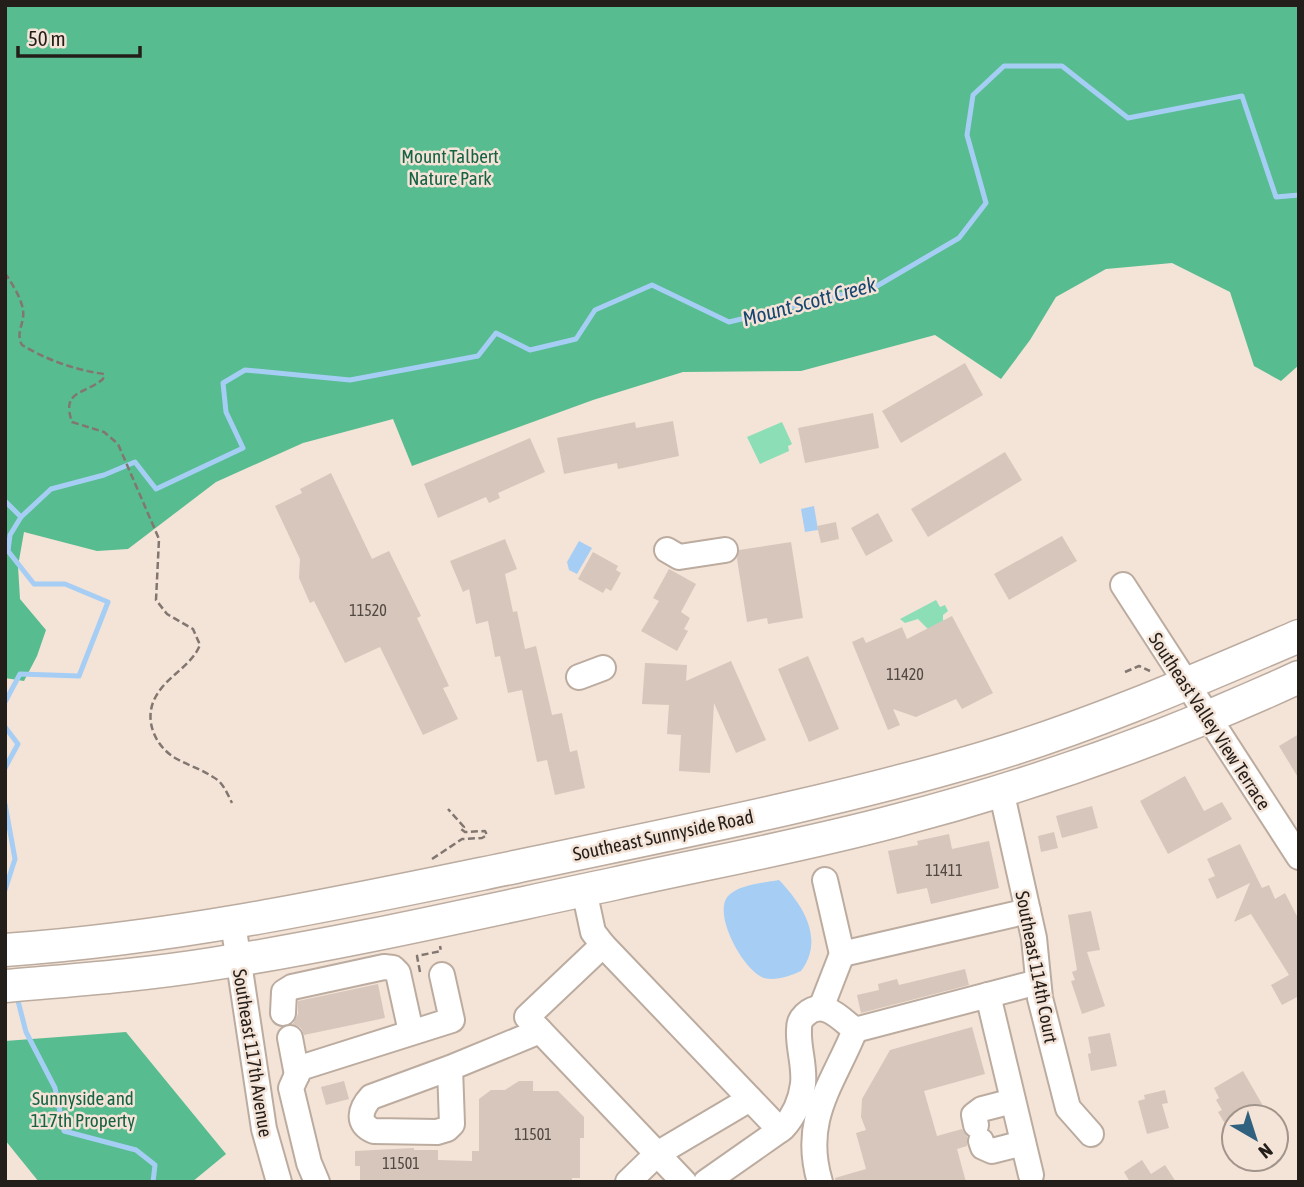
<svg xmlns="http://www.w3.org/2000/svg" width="1304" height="1187" viewBox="0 0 1304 1187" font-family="'Asap Condensed',sans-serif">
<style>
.green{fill:#8bdeb6}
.forest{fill:#57bc8f}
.water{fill:#a6cef5}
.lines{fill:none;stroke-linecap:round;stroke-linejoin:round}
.stream{stroke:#a6cef5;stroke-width:5}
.building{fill:#d7c6bb}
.minor-casing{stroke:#bcaca0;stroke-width:28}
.major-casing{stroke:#bcaca0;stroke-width:35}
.path{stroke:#827770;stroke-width:2.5;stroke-dasharray:7 3.5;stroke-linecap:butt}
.minor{stroke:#fff;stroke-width:24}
.major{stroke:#fff;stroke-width:32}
.labels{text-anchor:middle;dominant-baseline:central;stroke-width:5;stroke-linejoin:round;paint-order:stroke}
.number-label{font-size:16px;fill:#514842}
.park-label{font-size:19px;fill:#166244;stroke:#f4e3d7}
.street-label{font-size:19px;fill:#241e1a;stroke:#f4e3d7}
.water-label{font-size:21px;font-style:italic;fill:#164771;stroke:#f4e3d7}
</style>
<rect width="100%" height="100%" fill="#f4e3d7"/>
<g class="green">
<polygon points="782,422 792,444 788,446 789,451 760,464 747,437"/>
<polygon points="936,600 940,607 945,605 948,611 943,615 943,621 928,629 918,619 905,623 900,619"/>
</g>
<g class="forest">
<polygon points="5,5 1299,5 1299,365 1281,381 1254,366 1230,292 1172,263 1106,269 1056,297 1030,340 1001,379 935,335 801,371 683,372 593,400 412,466 393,419 303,443 216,482 128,549 97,551 24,532 18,566 20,599 46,630 37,656 24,681 5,678"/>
<polygon points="126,1032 226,1154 192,1182 39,1182 5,1140 5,1041"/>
</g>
<g class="water">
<polygon points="814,506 818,530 805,532 801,509"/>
<polygon points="579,541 592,548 577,574 569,570 567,562"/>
<path d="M779,880C803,905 825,939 801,971C790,976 776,981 764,978C744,972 712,914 728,896C739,884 764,883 779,880Z"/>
</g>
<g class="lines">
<g class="stream">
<polyline points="5,501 21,517"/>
<polyline points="5,702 20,674 79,676 108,602 65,584 34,584 8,551 10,535 21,517 51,489 104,475 135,462 156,489 243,448 226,412 223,383 245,370 350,380 478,356 496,333 530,350 576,339 595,310 652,285 729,322 877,286 959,238 986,203 967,135 973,95 1004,66 1062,66 1128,118 1242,96 1276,197 1299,195"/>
<polyline points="5,727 18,744 5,768"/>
<polyline points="5,804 15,859 5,890"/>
<polyline points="17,997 26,1032 55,1088 64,1131 136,1150 155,1165 153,1182"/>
</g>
</g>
<g class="building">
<polygon points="965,363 983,395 901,443 882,411"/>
<polygon points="873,413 879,448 805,463 798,428"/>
<polygon points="673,421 679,456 618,469 617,463 564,474 557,438 635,422 636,428"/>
<polygon points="530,438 545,472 498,493 500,498 489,503 486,497 438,518 424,484"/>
<polygon points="1005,452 1022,480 928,537 911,509"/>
<polygon points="331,473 372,559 389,551 421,616 417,618 449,686 443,688 458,719 423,735 380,647 345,663 314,601 310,603 299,578 300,559 275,506 302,493 300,489"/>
<polygon points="878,513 893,541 866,556 851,528"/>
<polygon points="836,522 839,539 821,543 817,526"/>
<polygon points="1062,536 1077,561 1009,600 994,574"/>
<polygon points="505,539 517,569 505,574 513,612 517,611 525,649 536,646 552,715 562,713 570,752 577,750 585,788 555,795 547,760 537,762 522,690 508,693 500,656 495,657 488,621 476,624 469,589 463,592 450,561"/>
<polygon points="791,542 803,618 768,624 767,618 747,622 737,559 739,550"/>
<polygon points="593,552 618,566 616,570 621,573 611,591 606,588 603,593 578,579"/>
<polygon points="669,569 696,584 681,612 690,618 684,629 688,631 677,651 641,631 659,601 653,598"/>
<polygon points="952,616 993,693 962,709 956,699 916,717 893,709 900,725 888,730 852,642 863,637 866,643 902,627 907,639"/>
<polygon points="808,656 839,729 809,742 778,669"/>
<polygon points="731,661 766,740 736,753 714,703 710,773 679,771 681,735 667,734 669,705 642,704 645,663 687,665 686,681"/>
<polygon points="1299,734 1299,779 1279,746"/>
<polygon points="1185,776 1204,811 1222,802 1232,819 1168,854 1140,801"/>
<polygon points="1092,806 1098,828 1062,838 1056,816"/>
<polygon points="1054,832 1058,848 1041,852 1038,836"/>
<polygon points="949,834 952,849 989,841 999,888 931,904 927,888 897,894 888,851 918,845 917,841"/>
<polygon points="1240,844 1262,888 1269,885 1275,899 1285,893 1299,920 1299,996 1282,1005 1271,985 1289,975 1251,914 1234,922 1250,883 1217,899 1208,879 1215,876 1207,859"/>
<polygon points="1091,911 1100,950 1087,952 1105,1006 1082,1014 1071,981 1075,980 1072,972 1077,970 1068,915"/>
<polygon points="965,969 969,985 861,1013 857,995 879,990 878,984 897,979 899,985"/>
<polygon points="378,984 385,1018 304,1035 301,1028 293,1024 298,1014 298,1001"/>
<polygon points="972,1027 985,1074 924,1091 937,1136 962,1129 967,1136 967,1146 957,1149 966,1182 836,1182 835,1178 866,1169 856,1133 866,1130 861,1117 862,1099 890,1050"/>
<polygon points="1110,1033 1117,1066 1091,1071 1088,1054 1091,1053 1088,1037"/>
<polygon points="1243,1071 1266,1111 1255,1117 1234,1117 1224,1122 1218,1112 1222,1110 1216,1100 1219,1098 1214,1088"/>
<polygon points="344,1081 349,1099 326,1105 321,1087"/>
<polygon points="519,1081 533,1081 533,1091 558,1091 584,1117 584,1138 580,1138 580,1178 572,1178 572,1182 360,1182 360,1166 355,1166 355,1151 414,1148 414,1150 438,1150 438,1160 472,1161 472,1151 479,1151 479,1099 491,1090 505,1090"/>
<polygon points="1165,1090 1168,1103 1162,1104 1169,1128 1147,1134 1138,1101 1145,1099 1144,1095"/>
<polygon points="1142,1160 1151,1174 1165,1165 1176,1182 1130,1182 1124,1172"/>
</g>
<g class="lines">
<defs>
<g id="minor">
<polyline points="667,550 679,557 725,550"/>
<polyline points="1123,585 1299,857"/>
<polyline points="579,677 603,668"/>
<polyline points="1001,790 1034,938 1040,998 1068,1108 1091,1134"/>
<polyline points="825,880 842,954 1028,911"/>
<polyline points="584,890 593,932 603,945"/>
<polyline points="233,923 264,1129 279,1182"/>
<polyline points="988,995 1031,1175"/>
<polyline points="821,1008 842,954"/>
<polyline points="283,1013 284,992 292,987 384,967 393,968 398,973 411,1032"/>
<polyline points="290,1038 297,1075"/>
<path d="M450,1068L452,1124L447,1129L437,1132L374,1131C356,1124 360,1109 371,1097L450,1068L540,1031"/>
<polyline points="976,1125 974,1115 982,1109 1013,1101"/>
<polyline points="981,1141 983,1147 992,1151 1023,1143"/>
<polyline points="317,1182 309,1163 291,1088 300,1068 452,1020 442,975"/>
<polyline points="628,1182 657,1154 750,1099"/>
<polyline points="684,1182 527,1017 603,945 780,1130"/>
<path d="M706,1182L783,1128C794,1116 801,1100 803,1084C805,1065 798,1048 799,1030C799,1023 800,1020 805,1015C823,998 840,1018 855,1030L1038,982"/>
<path d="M820,1182C801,1119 833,1084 855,1030"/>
</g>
<g id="major">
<path d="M5,950C179,938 345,902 515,867C670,834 827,804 980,759C1089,727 1194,681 1299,636"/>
<path d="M5,986C74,980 144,975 212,964C347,943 480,912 613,884C707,863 802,846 895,821C1033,785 1169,737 1299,677"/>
</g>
</defs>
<use href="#minor" class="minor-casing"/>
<use href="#major" class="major-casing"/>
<g class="path">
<path d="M5,273C12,284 21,297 23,310C25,324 15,332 22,345C47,360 75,370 104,374L103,379C84,395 61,390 72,422L104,432L118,444L159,539L156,600L167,614L193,629L200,645C191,667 166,676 155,698C144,719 154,745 175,758C187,765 201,769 213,777C223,782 227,793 232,803"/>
<polyline points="1125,672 1139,666 1150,671"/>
<polyline points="432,859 462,839 482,838 487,835 485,831 465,832 461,829 464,827 448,809"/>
<polyline points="420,972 417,956 441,951 440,946"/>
</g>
<use href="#minor" class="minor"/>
<use href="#major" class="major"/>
</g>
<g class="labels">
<g class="number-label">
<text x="368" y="610">11520</text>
<text x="905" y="674">11420</text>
<text x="944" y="870">11411</text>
<text x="533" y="1134">11501</text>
<text x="401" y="1163">11501</text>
</g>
<g class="park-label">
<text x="450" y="156">Mount Talbert<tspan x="450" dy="22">Nature Park</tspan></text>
<text x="83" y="1098">Sunnyside and<tspan x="83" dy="22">117th Property</tspan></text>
</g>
<g class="street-label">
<text transform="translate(1210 721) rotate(57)">Southeast Valley View Terrace</text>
<text transform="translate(663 835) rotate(-12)">Southeast Sunnyside Road</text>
<text transform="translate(1037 967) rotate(79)">Southeast 114th Court</text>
<text transform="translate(253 1053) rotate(81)">Southeast 117th Avenue</text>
</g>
<g class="water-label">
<text transform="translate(809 301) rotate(-15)">Mount Scott Creek</text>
</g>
</g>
<rect width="1304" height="1187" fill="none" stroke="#241e1a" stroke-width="14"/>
<g transform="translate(1255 1138) rotate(141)"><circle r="33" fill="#f4e3d7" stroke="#a1948b" stroke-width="2"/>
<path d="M0-5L12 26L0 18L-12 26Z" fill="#306280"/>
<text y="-10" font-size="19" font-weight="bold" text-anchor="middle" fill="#241e1a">N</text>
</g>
<path d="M18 46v10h122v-10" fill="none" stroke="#241e1a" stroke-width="3.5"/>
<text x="28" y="46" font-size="21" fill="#241e1a" stroke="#f4e3d7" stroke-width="5" paint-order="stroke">50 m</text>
</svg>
